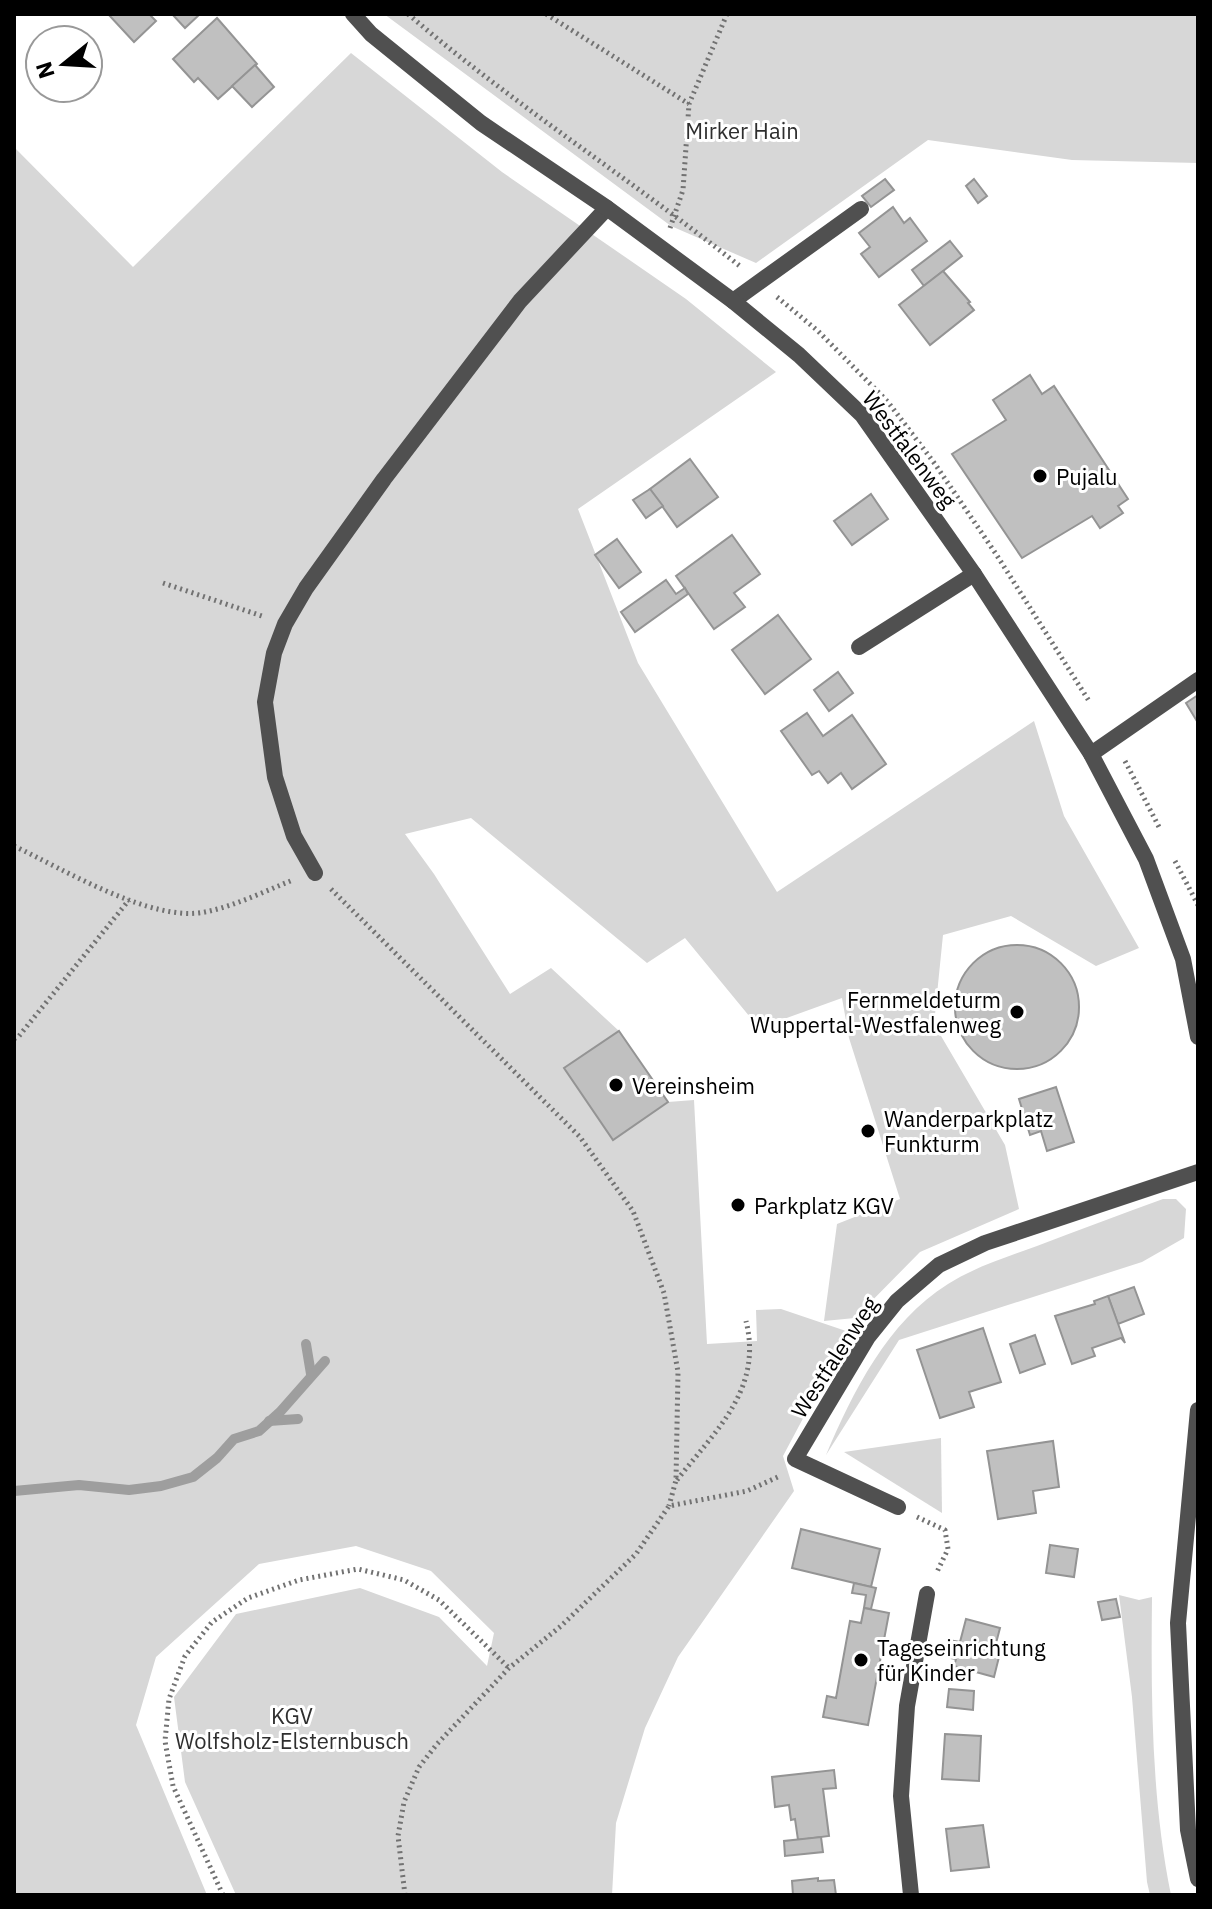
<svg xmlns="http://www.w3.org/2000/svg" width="1212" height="1909" viewBox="0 0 1212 1909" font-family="'IBM Plex Sans',sans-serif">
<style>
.green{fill:#d7d7d7}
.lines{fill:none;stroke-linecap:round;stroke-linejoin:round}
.stream{stroke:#9e9e9e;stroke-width:10}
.building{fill:#c0c0c0;stroke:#949494;stroke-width:2}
.path{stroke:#727272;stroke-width:5;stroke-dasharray:2 4;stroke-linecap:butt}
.service{stroke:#505050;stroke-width:16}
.minor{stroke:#505050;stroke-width:16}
.tertiary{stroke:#505050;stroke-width:16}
.poi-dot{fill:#000;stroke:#fff;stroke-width:3}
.labels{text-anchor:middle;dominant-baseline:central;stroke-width:6;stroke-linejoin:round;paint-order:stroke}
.park-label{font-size:22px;fill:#2e2e2e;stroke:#fff}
.street-label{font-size:22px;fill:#000;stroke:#fff}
.poi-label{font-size:22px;fill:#000;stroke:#fff;text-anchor:start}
</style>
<rect width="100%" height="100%" fill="#fff"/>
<g class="green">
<polygon points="384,14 1198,14 1198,163 1072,160 928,140 756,263 671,226"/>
<polygon points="351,53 502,172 686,299 776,372 578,509 638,663 777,892 1034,721 1064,816 1139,948 1096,966 1011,916 943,935 934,1024 1005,1145 1019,1209 920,1252 855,1318 824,1321 837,1224 900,1199 849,1038 842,998 759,1028 685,938 647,963 471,818 405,834 434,874 510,994 551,968 619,1031 564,1068 612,1139 668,1102 694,1100 707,1344 757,1341 756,1310 781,1309 849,1332 783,1456 794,1491 678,1657 645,1728 616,1823 612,1895 236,1895 185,1782 174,1697 236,1614 360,1588 439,1617 487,1666 494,1633 431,1571 356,1546 259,1564 156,1657 136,1725 207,1895 14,1895 14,147 133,267"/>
<path d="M1163,1199H1176L1186,1209L1184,1238L1142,1262L899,1340L826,1455C853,1392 887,1322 948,1284C975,1267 1007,1257 1037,1246C1079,1230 1121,1214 1163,1199Z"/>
<polygon points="941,1438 942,1513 844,1452"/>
<path d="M1119,1595L1139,1600L1152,1597C1151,1696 1151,1797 1171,1895H1150L1147,1882L1132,1697Z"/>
</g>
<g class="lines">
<g class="stream">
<polyline points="306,1344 311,1374"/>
<polyline points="269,1421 298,1419"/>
<polyline points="14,1491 79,1485 129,1490 161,1486 193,1477 217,1458 234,1439 259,1431 280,1412 325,1361"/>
</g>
</g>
<g class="building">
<polygon points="108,14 149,14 156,21 134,42"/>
<polygon points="172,14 200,14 185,28"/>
<polygon points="217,18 257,64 218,99 198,78 194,82 173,59"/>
<polygon points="255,65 274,87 252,107 232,86"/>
<polygon points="885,179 894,190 871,207 862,196"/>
<polygon points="974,179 987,196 978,203 966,186"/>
<polygon points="893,207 904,223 910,218 927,241 879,277 861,254 870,247 859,233"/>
<polygon points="950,241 962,256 924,286 912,270"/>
<polygon points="943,271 970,302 968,303 974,310 930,345 899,305"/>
<polygon points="1030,375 1042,394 1054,386 1128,499 1118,506 1123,513 1100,528 1092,516 1022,558 952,454 1006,420 993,400"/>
<polygon points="690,459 718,497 677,527 650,489"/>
<polygon points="650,489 663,506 646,518 633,500"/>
<polygon points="871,494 888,519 852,545 834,521"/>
<polygon points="732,535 760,574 734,593 745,607 714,629 676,576"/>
<polygon points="617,539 641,572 619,588 595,555"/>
<polygon points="666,580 676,594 685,588 688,594 635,632 621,612"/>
<polygon points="778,615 811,659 765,694 732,650"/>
<polygon points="838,672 853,693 829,711 814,690"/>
<polygon points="1198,695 1198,723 1186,703"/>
<polygon points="807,713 823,736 852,715 886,764 852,789 841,773 828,783 819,771 812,775 781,731"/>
<circle cx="1017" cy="1007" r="62"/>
<polygon points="619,1031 668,1102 613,1140 564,1068"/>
<polygon points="1056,1087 1074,1142 1047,1151 1041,1131 1030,1135 1019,1099"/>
<polygon points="1134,1287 1144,1314 1118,1324 1108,1296"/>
<polygon points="1108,1296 1125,1343 1121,1338 1092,1348 1095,1356 1072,1364 1055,1316 1095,1304 1094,1301"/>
<polygon points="983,1328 1001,1382 969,1392 974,1407 940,1418 917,1350"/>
<polygon points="1035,1335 1045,1364 1020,1373 1010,1344"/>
<polygon points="1053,1441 1059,1487 1033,1491 1036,1513 998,1519 987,1451"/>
<polygon points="801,1529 880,1549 871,1587 792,1568"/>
<polygon points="1050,1545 1078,1549 1074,1577 1046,1573"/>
<polygon points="854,1583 876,1588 871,1609 864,1608 866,1595 852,1593"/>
<polygon points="1116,1599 1120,1617 1102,1620 1098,1602"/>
<polygon points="864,1608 889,1613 868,1725 823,1717 827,1696 836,1698 850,1621 861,1623"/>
<polygon points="966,1619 1000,1628 994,1651 1000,1653 994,1677 954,1666 956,1659 950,1658 954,1641 960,1642"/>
<polygon points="949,1689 974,1691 973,1710 947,1707"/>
<polygon points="945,1734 981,1736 979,1781 942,1779"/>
<polygon points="834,1770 836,1788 823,1789 829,1836 798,1840 795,1819 791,1820 789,1805 775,1807 772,1777"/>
<polygon points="983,1825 989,1867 951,1871 946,1829"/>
<polygon points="821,1837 823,1852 785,1856 784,1841"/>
<polygon points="818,1878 818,1881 834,1880 836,1895 793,1895 792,1881"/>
</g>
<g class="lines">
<g class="path">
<path d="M408,14C514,105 632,180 741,267"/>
<polyline points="546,14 689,104"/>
<polyline points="670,228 683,190 689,104 727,14"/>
<polyline points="777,297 818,331 888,402 935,464 996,554 1089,701"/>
<polyline points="163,583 265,617"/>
<polyline points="1125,761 1159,827"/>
<path d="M14,846C63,869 152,923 205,912C235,906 265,891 293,880"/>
<polyline points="1175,861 1198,905"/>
<polyline points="331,889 580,1137 633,1211 664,1293 678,1372 676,1480 669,1506"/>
<polyline points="14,1039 19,1036 129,900"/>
<path d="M677,1480C716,1430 763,1389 746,1321"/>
<polyline points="917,1517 945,1530 948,1549 936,1574"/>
<polyline points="223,1895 173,1786 165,1741 169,1699 185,1656 212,1622 248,1598 299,1580 358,1569 404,1580 439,1600 509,1668"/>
<polyline points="405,1895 398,1836 404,1802 419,1767 437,1744 509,1668 561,1626 636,1554 669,1506 747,1491 780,1476"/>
</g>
<g class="service">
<polyline points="733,301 861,209"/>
<polyline points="859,647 974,574"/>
<polyline points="1091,754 1198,680"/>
<polyline points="315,873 294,836 275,777 265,702 274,653 285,624 306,588 384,479 520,301 607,208"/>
</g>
<g class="minor">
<polyline points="898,1507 795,1459 868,1337 897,1301 939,1265 985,1243 1198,1172"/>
<polyline points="911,1895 901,1796 907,1706 927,1594"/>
</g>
<g class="tertiary">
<polyline points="353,14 371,34 481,123 607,208 733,301 799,355 862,415 974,574 1091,754 1146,859 1183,959 1198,1037"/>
<polyline points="1198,1410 1178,1623 1188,1830 1198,1879"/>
</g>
</g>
<g class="poi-dot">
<circle cx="1040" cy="476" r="8"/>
<circle cx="1017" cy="1012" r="8"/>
<circle cx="616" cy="1085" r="8"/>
<circle cx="868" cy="1131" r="8"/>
<circle cx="738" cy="1205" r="8"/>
<circle cx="861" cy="1660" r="8"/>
</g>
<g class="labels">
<g class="park-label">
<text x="742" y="130">Mirker Hain</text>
<text x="292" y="1715">KGV<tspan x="292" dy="25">Wolfsholz-Elsternbusch</tspan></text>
</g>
<g class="street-label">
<text transform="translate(910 449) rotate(53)">Westfalenweg</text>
<text transform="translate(834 1357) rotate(-57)">Westfalenweg</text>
</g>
<g class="poi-label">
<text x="1056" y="476">Pujalu</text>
<text x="1001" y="999" text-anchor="end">Fernmeldeturm<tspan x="1001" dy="25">Wuppertal-Westfalenweg</tspan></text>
<text x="632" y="1085">Vereinsheim</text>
<text x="884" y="1118">Wanderparkplatz<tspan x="884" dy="25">Funkturm</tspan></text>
<text x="754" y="1205">Parkplatz KGV</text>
<text x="877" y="1647">Tageseinrichtung<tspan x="877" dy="25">für Kinder</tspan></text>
</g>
</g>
<rect width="1212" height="1909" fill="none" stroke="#000000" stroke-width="32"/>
<g transform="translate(64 64) rotate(252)"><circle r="38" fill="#ffffff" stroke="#999999" stroke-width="2"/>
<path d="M0-6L14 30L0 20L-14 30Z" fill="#000000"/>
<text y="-12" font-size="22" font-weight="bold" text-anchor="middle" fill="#000000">N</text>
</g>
</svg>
